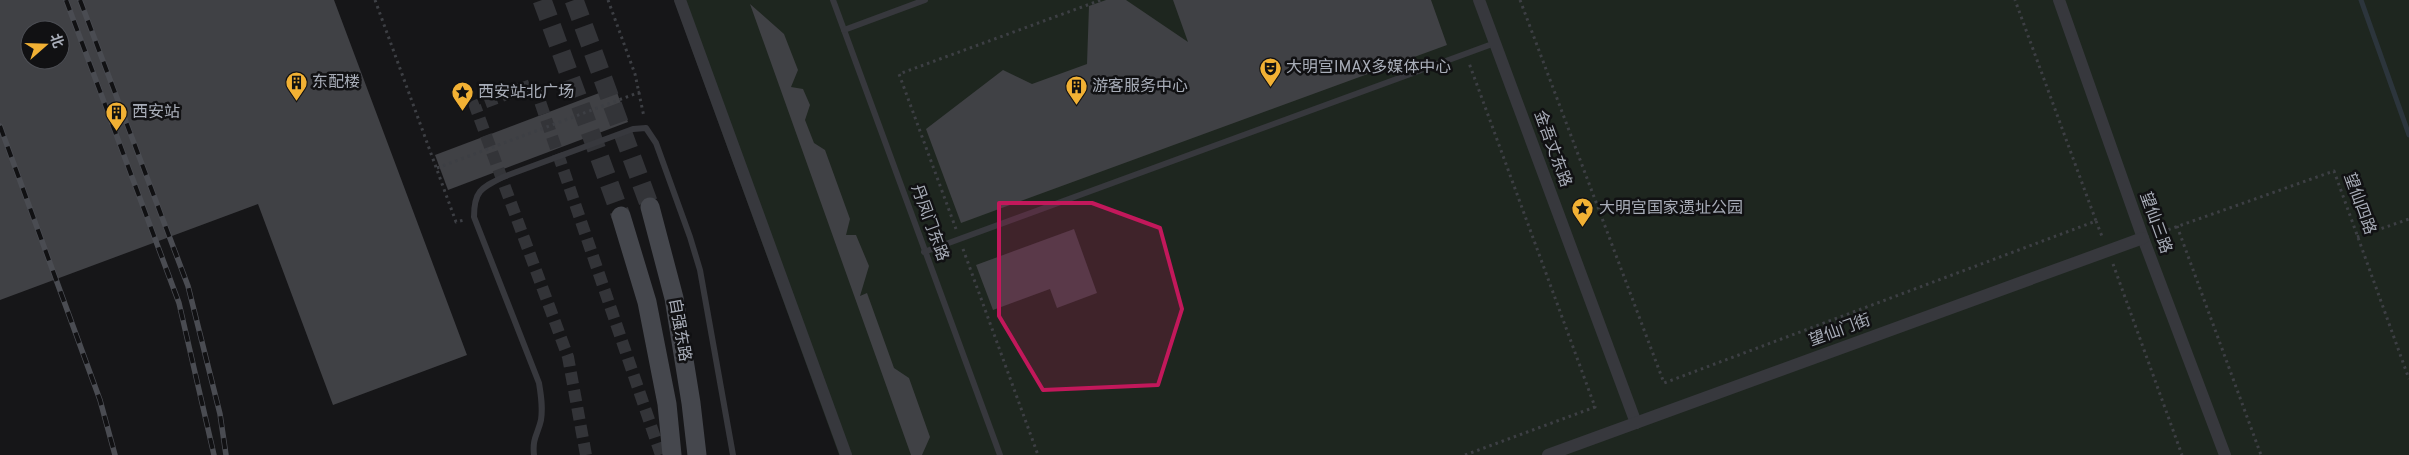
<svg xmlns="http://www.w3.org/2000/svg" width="2409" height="455" viewBox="0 0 2409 455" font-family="Overpass,'Noto Sans SC',sans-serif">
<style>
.green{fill:#1e261f}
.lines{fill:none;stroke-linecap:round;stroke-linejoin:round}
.stream{stroke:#2c353c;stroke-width:5}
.building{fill:#404145;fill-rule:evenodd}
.street-tunnel{stroke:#333438;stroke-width:12;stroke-dasharray:12 6;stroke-linecap:butt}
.secondary-tunnel{stroke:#333438;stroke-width:19;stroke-dasharray:19 9;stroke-linecap:butt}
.path{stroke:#3d3f44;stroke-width:3;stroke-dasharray:2.5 4;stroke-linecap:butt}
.lane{stroke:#37383d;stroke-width:6}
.street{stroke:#37383d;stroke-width:12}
.secondary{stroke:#45474d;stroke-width:19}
.rail-casing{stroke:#4a4c52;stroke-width:5.5}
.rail{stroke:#111113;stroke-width:4;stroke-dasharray:11;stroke-linecap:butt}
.marked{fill:#c2185b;fill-opacity:0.2;stroke:#c2185b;stroke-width:4;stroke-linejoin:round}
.labels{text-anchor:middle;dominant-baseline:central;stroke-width:5;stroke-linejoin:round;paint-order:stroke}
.poi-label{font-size:16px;fill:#a8adb8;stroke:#111113;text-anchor:start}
.street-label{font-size:16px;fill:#a8adb8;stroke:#111113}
</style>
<rect width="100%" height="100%" fill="#161618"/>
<polygon class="green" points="674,0 2409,0 2409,455 839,455"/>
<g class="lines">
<polyline class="stream" points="2361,0 2409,135"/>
</g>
<g class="building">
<path d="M0,0H334L467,355L333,405L258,204L0,300ZM30,30H60V60H30Z"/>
<polygon points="1106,0 1126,0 1188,42 1173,0 1431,0 1447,45 961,223 926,129 1003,70 1032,84 1087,64 1089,6"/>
<polygon points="750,4 784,34 798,70 791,87 803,89 810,105 805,120 814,143 825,150 850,219 846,235 856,235 869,266 860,296 867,293 894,368 909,378 930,437 922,455 911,455"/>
<polygon points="615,87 628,122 448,190 435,155"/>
<polygon points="1074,229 1097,293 1057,308 1050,289 993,310 976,265"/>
</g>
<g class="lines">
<polyline class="street-tunnel" points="586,455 568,357 475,106 534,84 661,455"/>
<g class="secondary-tunnel">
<polyline points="542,0 621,216"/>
<polyline points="574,0 650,207"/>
</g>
<g class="path">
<polyline points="375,0 456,222 464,220"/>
<polyline points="608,0 635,74 644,117"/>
<polyline points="1520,0 1664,383 2096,221 2015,0"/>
<polyline points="437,168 640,92"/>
<polyline points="2096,221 2103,239"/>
<polyline points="2177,226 2261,455"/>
<polyline points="956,229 899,74 1101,0"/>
<polyline points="2156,234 2334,171 2409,379"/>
<polyline points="2357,237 2409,219"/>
<polyline points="963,249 1038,455"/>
<polyline points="2113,264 2182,455"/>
<polyline points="1465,455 1595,407 1469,63"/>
</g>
<g class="lane">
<polyline points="833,0 1000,455"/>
<polyline points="844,30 925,0"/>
<polyline points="924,252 1495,43"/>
<path d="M534,455C532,438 538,434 541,420C543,407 541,395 539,383L474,217C474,191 481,188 503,177L633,129L646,128L656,143L690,237L700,270L733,455"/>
</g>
<g class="street">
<polyline points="680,0 846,455"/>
<polyline points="1479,0 1636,423"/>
<polyline points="2059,0 2143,238 2225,455"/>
<polyline points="1548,455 2143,238"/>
</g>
<g class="secondary">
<polyline points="650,207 674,298 691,403 697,455"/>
<polyline points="621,216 647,302 667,404 672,455"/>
</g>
<defs>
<g id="rail">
<polyline points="66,0 179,303 214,455"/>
<polyline points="80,0 188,286 220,414 226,455"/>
<polyline points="0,126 100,400 115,455"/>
</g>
</defs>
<use href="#rail" class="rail-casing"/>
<use href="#rail" class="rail"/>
</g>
<path class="marked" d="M999,203H1092L1160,228L1182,309L1158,385L1043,390L999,316Z"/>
<defs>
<symbol id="theatre-pin" viewBox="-11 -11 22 30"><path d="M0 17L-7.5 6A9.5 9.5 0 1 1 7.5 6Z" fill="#f2b134" stroke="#111113"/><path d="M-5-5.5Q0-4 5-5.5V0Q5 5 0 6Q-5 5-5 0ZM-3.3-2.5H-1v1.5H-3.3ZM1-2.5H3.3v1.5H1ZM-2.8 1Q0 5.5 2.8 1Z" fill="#111"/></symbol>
<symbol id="building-pin" viewBox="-11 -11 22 30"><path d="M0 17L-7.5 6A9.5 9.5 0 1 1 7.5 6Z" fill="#f2b134" stroke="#111113"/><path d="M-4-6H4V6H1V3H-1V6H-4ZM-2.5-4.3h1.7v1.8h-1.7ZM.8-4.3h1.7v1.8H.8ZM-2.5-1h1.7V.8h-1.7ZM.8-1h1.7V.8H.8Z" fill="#111"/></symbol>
<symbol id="sight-pin" viewBox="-11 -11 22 30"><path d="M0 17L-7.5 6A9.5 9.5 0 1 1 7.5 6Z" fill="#f2b134" stroke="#111113"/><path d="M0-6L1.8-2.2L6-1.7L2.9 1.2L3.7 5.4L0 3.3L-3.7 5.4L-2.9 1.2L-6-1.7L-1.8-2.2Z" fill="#111"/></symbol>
</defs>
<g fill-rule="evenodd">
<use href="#theatre-pin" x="1258" y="56" width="25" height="34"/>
<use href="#building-pin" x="284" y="70" width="25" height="34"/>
<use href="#building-pin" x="1064" y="74" width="25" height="34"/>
<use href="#sight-pin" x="450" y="80" width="25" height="34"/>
<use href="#building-pin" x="104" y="100" width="25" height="34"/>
<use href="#sight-pin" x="1570" y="196" width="25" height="34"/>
</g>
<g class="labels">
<g class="poi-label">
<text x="1286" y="68">大明宫IMAX多媒体中心</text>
<text x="312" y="83">东配楼</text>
<text x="1092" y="87">游客服务中心</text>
<text x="478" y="93">西安站北广场</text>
<text x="132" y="113">西安站</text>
<text x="1599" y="209">大明宫国家遗址公园</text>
</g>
<g class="street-label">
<text transform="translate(1552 149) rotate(70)">金吾丈东路</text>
<text transform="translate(2359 204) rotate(70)">望仙四路</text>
<text transform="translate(929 223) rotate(70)">丹凤门东路</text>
<text transform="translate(2155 223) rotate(70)">望仙三路</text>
<text transform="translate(679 330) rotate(80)">自强东路</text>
<text transform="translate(1840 331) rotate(-20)">望仙门街</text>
</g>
</g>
<g transform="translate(45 45) rotate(70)"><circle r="24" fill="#111113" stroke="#4d4f55"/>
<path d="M0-4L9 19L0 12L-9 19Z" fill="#f2b134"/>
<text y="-8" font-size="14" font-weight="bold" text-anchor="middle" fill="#a8adb8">北</text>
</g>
</svg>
